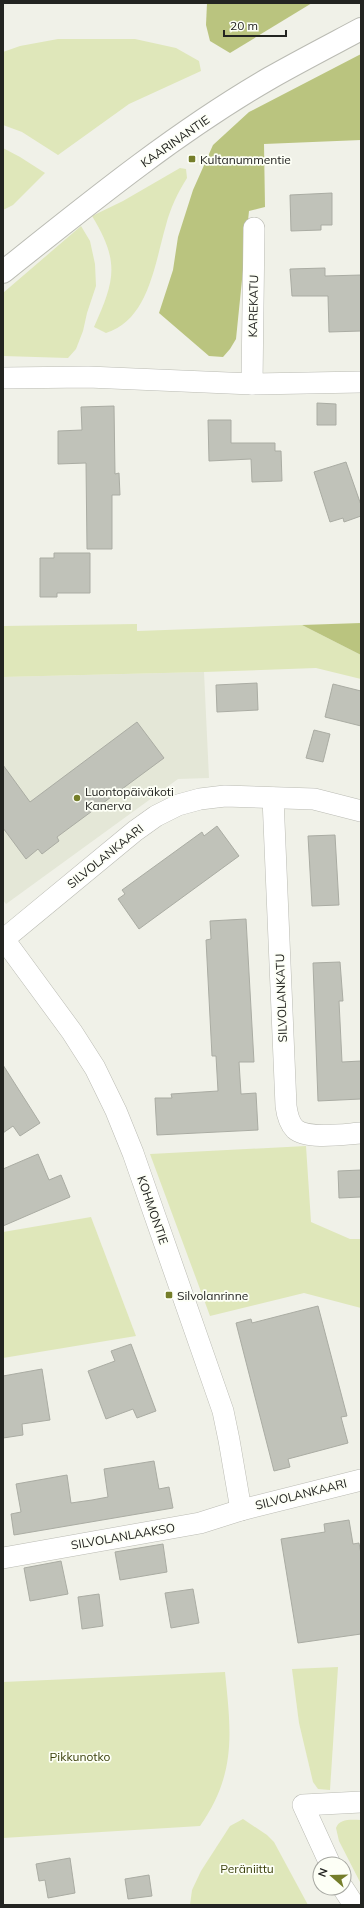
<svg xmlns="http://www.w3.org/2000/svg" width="364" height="1908" viewBox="0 0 364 1908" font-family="Mulish,sans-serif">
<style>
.built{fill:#e4e7d7}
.green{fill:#dfe7ba}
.forest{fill:#bac47f}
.building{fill:#c0c2b9;stroke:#aaaca3}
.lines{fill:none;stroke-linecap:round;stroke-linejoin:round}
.street-casing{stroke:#babbb3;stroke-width:22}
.secondary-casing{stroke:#babbb3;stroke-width:24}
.street{stroke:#fff;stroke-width:21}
.secondary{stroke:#fff;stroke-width:22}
.poi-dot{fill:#757e2a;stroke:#fdfff6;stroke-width:1.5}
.labels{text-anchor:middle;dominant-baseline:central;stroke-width:3.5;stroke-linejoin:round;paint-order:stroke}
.street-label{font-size:12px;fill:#232421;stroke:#fdfff6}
.poi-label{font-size:12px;fill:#232421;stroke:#fdfff6;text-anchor:start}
.park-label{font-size:12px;fill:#3b410c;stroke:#fdfff6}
</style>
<rect width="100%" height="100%" fill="#f0f1e8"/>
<polygon class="built" points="204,672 209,778 178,779 6,904 3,900 3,677"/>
<g class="green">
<polygon points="58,39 135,39 176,48 199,61 201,71 129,104 58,155 22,132 3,125 3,52 20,46"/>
<polygon points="3,148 20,157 45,173 13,205 3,210"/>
<path d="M180,168L186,169L187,178C178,192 170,209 166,225C155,262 149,320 106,333L94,327C115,280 120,262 92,216L123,201Z"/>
<polygon points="81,226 90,241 95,264 96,286 87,313 83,331 76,349 68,358 3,356 3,293"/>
<polygon points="137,624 137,631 302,625 361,655 361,679 316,668 204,672 3,677 3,626"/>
<polygon points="306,1146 311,1222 350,1239 361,1239 361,1308 304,1293 210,1316 150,1154"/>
<polygon points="91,1217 136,1336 3,1358 3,1232"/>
<polygon points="338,1667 330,1790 318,1789 313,1782 299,1723 292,1669"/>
<path d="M225,1672C231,1732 237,1773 200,1826L3,1838V1682Z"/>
<polygon points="243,1819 267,1835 274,1842 308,1905 190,1905 192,1890 201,1871 230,1826"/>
<path d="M361,1820V1884L339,1841L336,1828C340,1818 351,1820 361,1820Z"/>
</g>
<g class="forest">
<polygon points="207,3 312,3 230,53 210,41 206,25"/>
<polygon points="361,54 361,140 264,144 265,207 249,211 236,339 230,349 223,357 209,356 159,313 173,270 178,237 193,190 213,145 249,112"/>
<polygon points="361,623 361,655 302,625"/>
</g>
<g class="building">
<polygon points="332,193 332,225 321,225 321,230 291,231 290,195"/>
<polygon points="325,268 325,276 361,275 361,331 329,332 328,296 292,296 290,269"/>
<polygon points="317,403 336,404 336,425 317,425"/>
<polygon points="114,406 115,474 119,473 120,495 112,495 112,549 87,549 86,463 58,464 58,431 82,430 81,407"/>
<polygon points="208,420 231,420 231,443 275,443 275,451 281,451 282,481 252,482 251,459 209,461"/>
<polygon points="346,462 361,505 361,516 344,522 343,518 330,522 314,472"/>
<polygon points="54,553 90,553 90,593 57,593 57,597 40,597 40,558 54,558"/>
<polygon points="257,683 258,710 217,712 216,685"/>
<polygon points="333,684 361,691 361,726 325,717"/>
<polygon points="137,722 164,758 57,837 59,841 42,854 38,849 26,859 3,828 3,765 30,802"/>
<polygon points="314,730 330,734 323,762 306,758"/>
<polygon points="217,826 239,856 139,929 118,899 125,894 122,890 202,832 204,836"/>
<polygon points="335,835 339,905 312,906 308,836"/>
<polygon points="246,919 254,1062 239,1062 241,1094 256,1093 258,1130 157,1135 155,1098 172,1098 171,1094 218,1091 216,1056 212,1056 206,940 211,939 210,921"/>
<polygon points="340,962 343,1001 339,1001 342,1062 361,1061 361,1099 318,1101 313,963"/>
<polygon points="3,1065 40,1123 20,1136 13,1126 3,1133"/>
<polygon points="38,1154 49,1180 61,1175 70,1197 3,1226 3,1169"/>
<polygon points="361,1170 361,1197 339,1198 338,1171"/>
<polygon points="318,1306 347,1416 341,1417 348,1443 288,1459 290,1467 274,1471 236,1323 251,1319 252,1323"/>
<polygon points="131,1344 156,1411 137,1418 133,1409 106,1419 88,1371 115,1361 111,1351"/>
<polygon points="42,1369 50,1420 22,1424 23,1435 3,1438 3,1376"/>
<polygon points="154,1461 159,1489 169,1487 173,1508 14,1535 11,1514 21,1512 16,1484 67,1475 71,1503 92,1500 108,1497 104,1469"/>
<polygon points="349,1520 353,1544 359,1543 361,1554 361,1634 298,1643 281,1539 325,1532 324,1524"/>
<polygon points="163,1544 167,1572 120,1580 115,1552"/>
<polygon points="61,1561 68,1594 30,1601 24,1568"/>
<polygon points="193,1589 199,1623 171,1628 165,1593"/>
<polygon points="99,1594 103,1626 82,1629 78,1597"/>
<polygon points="70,1858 75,1893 48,1898 45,1880 39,1881 36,1864"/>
<polygon points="149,1875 152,1896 128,1899 125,1879"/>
</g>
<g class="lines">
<defs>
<g id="street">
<polyline points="3,378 88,377 252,384 361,382"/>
<polyline points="252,384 254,228"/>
<path d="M273,798L286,1106C287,1114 289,1123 295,1129C308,1140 345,1134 361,1133"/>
<polyline points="3,938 72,1032 95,1068 116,1111 133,1153 223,1411 229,1440 241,1510"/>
<polyline points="3,940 135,831 156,816 178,805 200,799 225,796 314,799 361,811"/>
<polyline points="3,1558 200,1523 241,1510 361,1480"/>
<polyline points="330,1864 303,1805 361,1802"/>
<polyline points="343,1888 354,1905"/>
</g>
<path id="secondary" d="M3,272C88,204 175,133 270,78C300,61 331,45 361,29"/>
</defs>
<use href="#street" class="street-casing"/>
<use href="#secondary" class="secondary-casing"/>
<use href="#street" class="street"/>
<use href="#secondary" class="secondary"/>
</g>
<g class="poi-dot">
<rect x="188" y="155" width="8" height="8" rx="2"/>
<circle cx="77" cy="798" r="4"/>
<rect x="165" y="1291" width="8" height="8" rx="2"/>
</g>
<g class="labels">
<g class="street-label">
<text transform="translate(175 141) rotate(-35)">KAARINANTIE</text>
<text transform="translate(253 306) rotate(-89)">KAREKATU</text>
<text transform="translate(105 856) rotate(-39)">SILVOLANKAARI</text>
<text transform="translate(281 998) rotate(-92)">SILVOLANKATU</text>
<text transform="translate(153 1210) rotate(71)">KOHMONTIE</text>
<text transform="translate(301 1494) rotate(-14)">SILVOLANKAARI</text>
<text transform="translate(123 1536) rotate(-10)">SILVOLANLAAKSO</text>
</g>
<g class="poi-label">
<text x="200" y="159">Kultanummentie</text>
<text x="85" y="791">Luontopäiväkoti<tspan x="85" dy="14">Kanerva</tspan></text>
<text x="177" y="1295">Silvolanrinne</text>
</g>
<g class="park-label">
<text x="80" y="1756">Pikkunotko</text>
<text x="247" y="1868">Peräniittu</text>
</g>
</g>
<rect width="364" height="1908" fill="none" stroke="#232421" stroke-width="8"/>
<g transform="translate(332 1876) rotate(290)"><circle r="19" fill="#fdfff6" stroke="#a6a7a1"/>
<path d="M0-3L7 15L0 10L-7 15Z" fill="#757e2a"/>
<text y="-6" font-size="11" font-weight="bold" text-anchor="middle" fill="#232421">N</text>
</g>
<path d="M224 30v6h62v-6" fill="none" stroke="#232421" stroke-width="2"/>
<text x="230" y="30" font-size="12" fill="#232421" stroke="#fdfff6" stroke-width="3" paint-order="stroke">20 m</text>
</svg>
